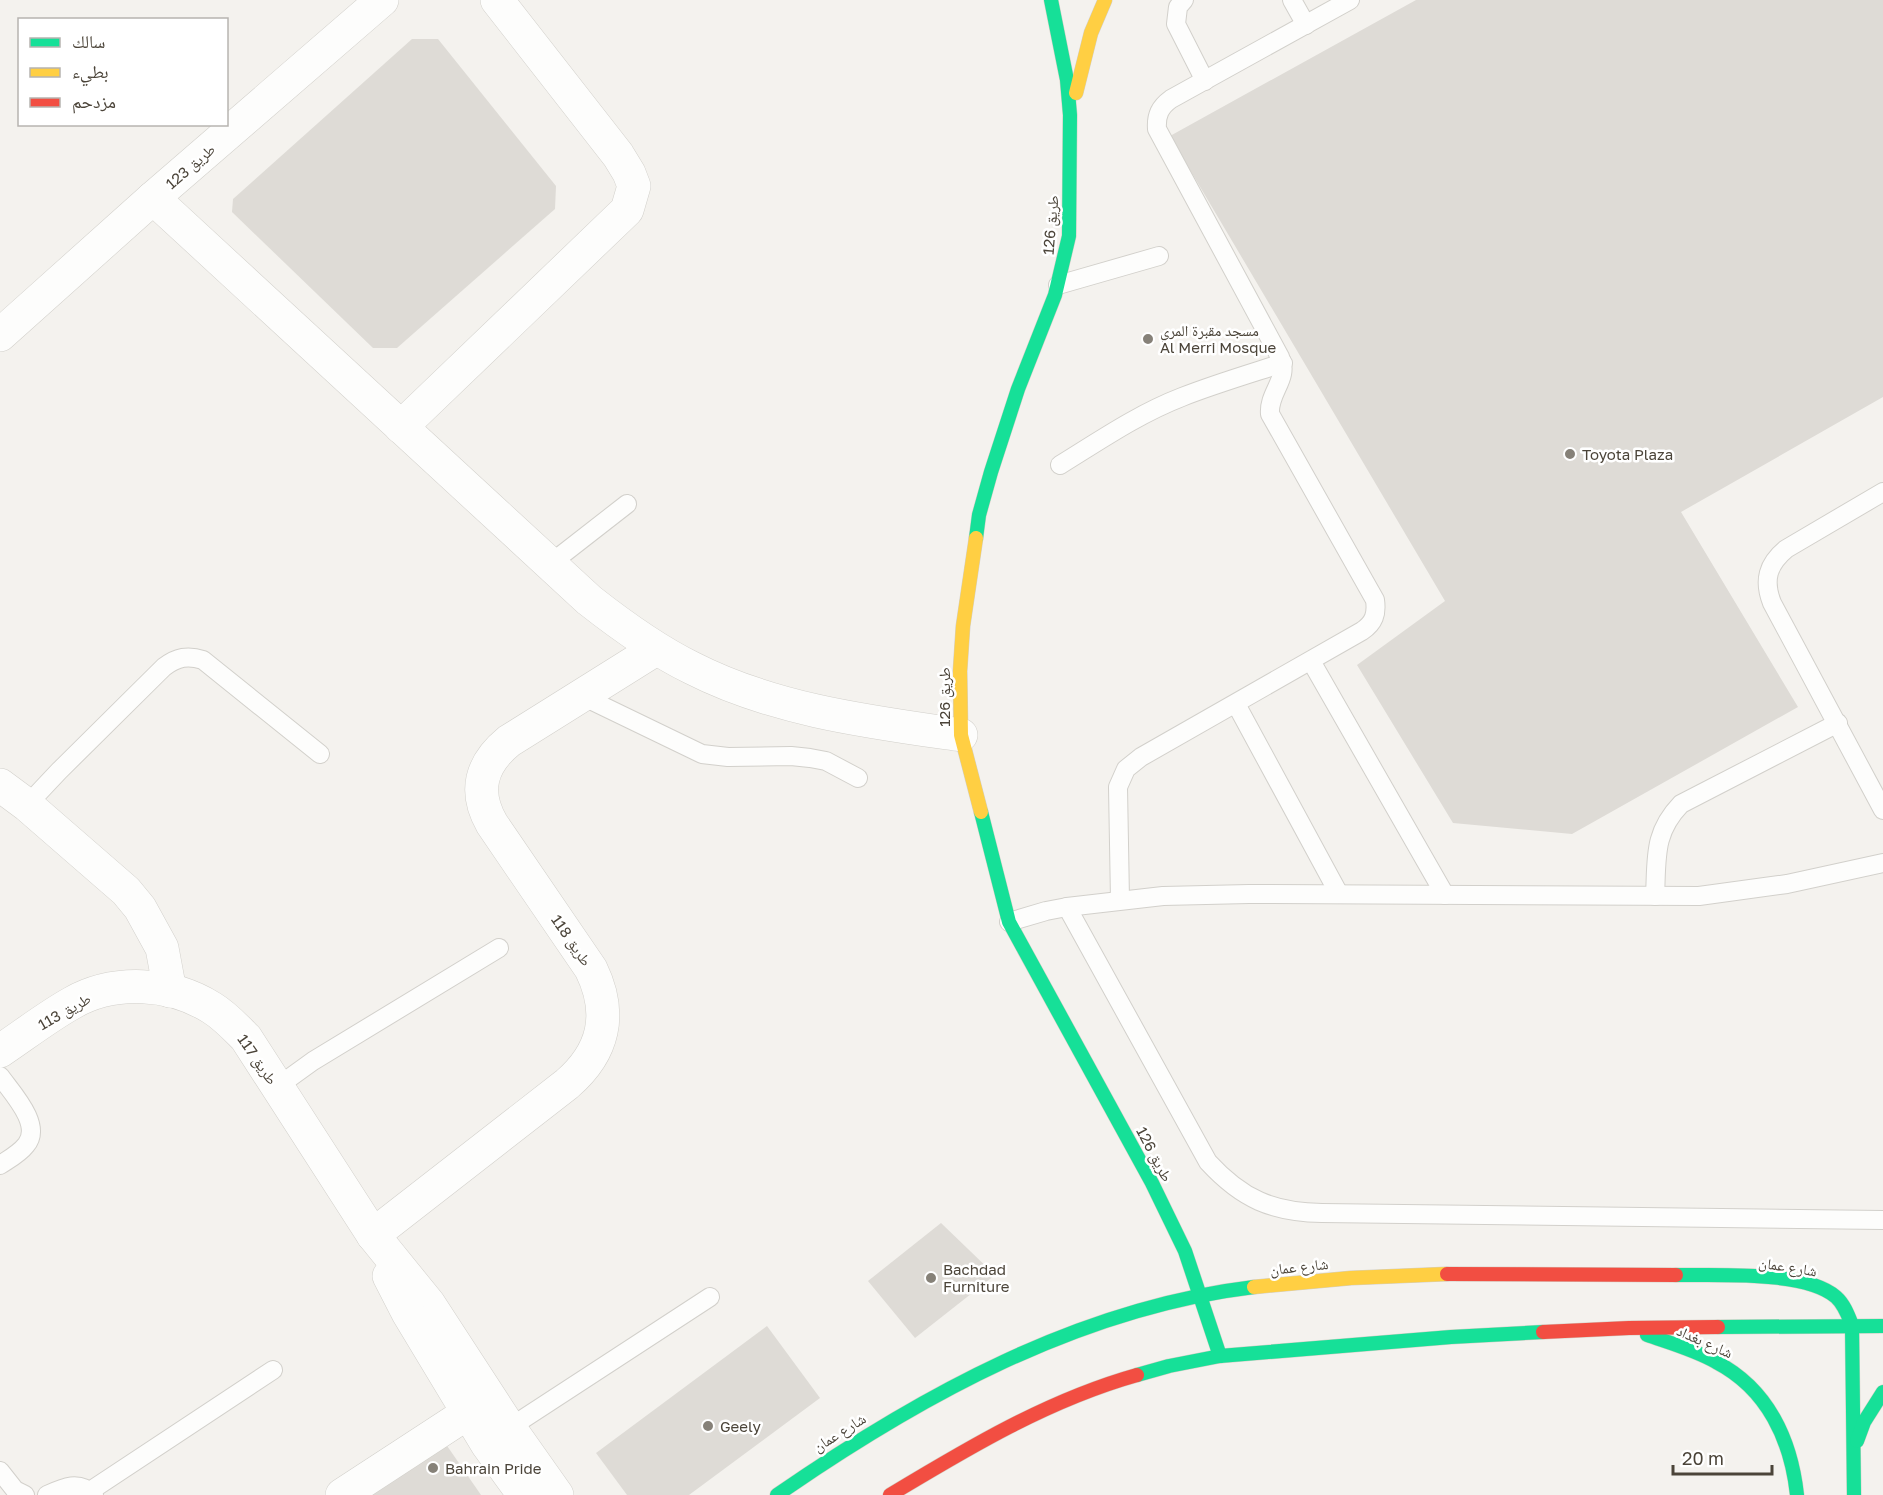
<svg xmlns="http://www.w3.org/2000/svg" width="1883" height="1495" viewBox="0 0 1883 1495" font-family="'Golos Text','Noto Naskh Arabic',sans-serif">
<style>
.building{fill:#dedbd6}
.lines{fill:none;stroke-linecap:round;stroke-linejoin:round}
.lane-casing{stroke:#d2d0cb;stroke-width:20}
.street-casing{stroke:#d2d0cb;stroke-width:34}
.fast-casing{stroke:#d3cfc5;stroke-width:15}
.slow-casing{stroke:#d3cfc5;stroke-width:15}
.jam-casing{stroke:#d3cfc5;stroke-width:15}
.lane{stroke:#fdfdfc;stroke-width:18}
.street{stroke:#fdfdfc;stroke-width:33}
.fast{stroke:#16e098;stroke-width:14}
.slow{stroke:#ffcf43;stroke-width:14}
.jam{stroke:#f24e42;stroke-width:14}
.poi-dot{fill:#868178;stroke:#fff;stroke-width:2}
.labels{text-anchor:middle;dominant-baseline:central;stroke-width:5;stroke-linejoin:round;paint-order:stroke}
.street-label{font-size:15px;fill:#4b4439;stroke:#fff}
.poi-label{font-size:15px;fill:#4b4439;stroke:#fff;text-anchor:start}
</style>
<rect width="100%" height="100%" fill="#f4f2ee"/>
<g class="building">
<polygon points="1416,0 1883,0 1883,397 1681,512 1798,707 1572,834 1453,823 1357,665 1445,601 1170,136"/>
<polygon points="412,39 438,39 556,186 555,209 397,348 373,348 232,212 233,199"/>
<polygon points="941,1223 995,1275 915,1338 868,1281"/>
<polygon points="767,1326 820,1398 689,1495 627,1495 596,1453"/>
<polygon points="443,1440 481,1495 364,1495"/>
</g>
<g class="lines">
<defs>
<g id="lane">
<polyline points="1184,0 1178,7 1176,24 1205,81"/>
<polyline points="1292,0 1306,25"/>
<polyline points="1058,285 1159,256"/>
<path d="M1060,465C1099,441 1138,414 1182,397C1215,384 1249,374 1283,363"/>
<path d="M1883,492L1786,549C1768,564 1763,580 1772,603L1883,810"/>
<polyline points="550,564 627,504"/>
<polyline points="1311,661 1445,895"/>
<polyline points="582,696 702,754 728,757 791,756 810,758 826,761 858,778"/>
<polyline points="1236,704 1339,894"/>
<path d="M27,805L59,771L164,667C177,657 188,655 203,660L320,754"/>
<path d="M1655,896C1657,858 1653,833 1681,804L1838,723"/>
<path d="M1120,900L1118,787L1126,769L1141,757L1362,631C1374,623 1377,614 1375,600L1270,414C1268,392 1290,379 1280,357L1157,129C1156,115 1160,107 1171,99L1350,0"/>
<path d="M1067,907L1208,1162C1242,1199 1272,1212 1322,1213L1883,1220"/>
<polyline points="1009,922 1046,911 1067,907 1163,896 1249,894 1699,896 1787,884 1883,863"/>
<path d="M0,1076C12,1093 43,1125 26,1145C19,1154 9,1159 0,1165"/>
<polyline points="277,1087 313,1061 499,948"/>
<polyline points="503,1432 710,1297"/>
<polyline points="0,1471 15,1490 25,1495"/>
<polyline points="90,1491 273,1370"/>
<path d="M47,1495C64,1487 79,1480 94,1495"/>
</g>
<g id="street">
<path d="M153,198L589,600C622,626 655,650 692,668C774,710 870,722 961,735"/>
<polyline points="0,335 153,198 382,0"/>
<polyline points="401,427 627,210 634,186 629,173 618,155 497,0"/>
<polyline points="0,785 27,805 126,891 140,908 162,948 170,991"/>
<path d="M0,1051C24,1035 47,1017 72,1003C114,979 171,982 212,1008C225,1016 235,1027 246,1038L373,1235L429,1304L509,1427L557,1495"/>
<path d="M373,1235L567,1084C604,1052 613,1014 591,969L492,824C473,791 481,764 509,741L656,649"/>
<polyline points="389,1276 408,1313 487,1444 524,1495"/>
<polyline points="342,1495 486,1401"/>
</g>
<g id="fast">
<polyline points="976,538 979,515 991,472 1018,389 1055,295 1069,236 1070,115 1067,80 1051,0"/>
<polyline points="981,812 1009,922 1152,1183 1185,1251 1220,1356"/>
<path d="M1676,1275C1716,1276 1805,1270 1836,1297C1844,1304 1848,1315 1852,1325L1854,1495"/>
<polyline points="1718,1327 1883,1326"/>
<path d="M1647,1335C1670,1343 1695,1350 1716,1362C1768,1389 1791,1440 1797,1495"/>
<polyline points="1137,1375 1169,1366 1220,1356 1451,1337 1543,1332"/>
<polyline points="1857,1441 1864,1422 1883,1392"/>
<path d="M777,1495C920,1396 1079,1308 1254,1287"/>
</g>
<g id="slow">
<polyline points="1076,93 1091,33 1105,0"/>
<polyline points="976,538 963,626 960,671 961,735 981,812"/>
<polyline points="1254,1287 1351,1278 1447,1274"/>
</g>
<g id="jam">
<polyline points="1447,1274 1676,1275"/>
<polyline points="1543,1332 1629,1328 1718,1327"/>
<path d="M890,1495C968,1448 1048,1400 1137,1375"/>
</g>
</defs>
<use href="#lane" class="lane-casing"/>
<use href="#street" class="street-casing"/>
<use href="#fast" class="fast-casing"/>
<use href="#slow" class="slow-casing"/>
<use href="#jam" class="jam-casing"/>
<use href="#lane" class="lane"/>
<use href="#street" class="street"/>
<use href="#fast" class="fast"/>
<use href="#slow" class="slow"/>
<use href="#jam" class="jam"/>
</g>
<g class="poi-dot">
<circle cx="1148" cy="339" r="6"/>
<circle cx="1570" cy="454" r="6"/>
<circle cx="931" cy="1278" r="6"/>
<circle cx="708" cy="1426" r="6"/>
<circle cx="433" cy="1468" r="6"/>
</g>
<g class="labels">
<g class="street-label">
<text transform="translate(190 166) rotate(-41)">طريق 123</text>
<text transform="translate(1050 225) rotate(-85)">طريق 126</text>
<text transform="translate(944 697) rotate(-90)">طريق 126</text>
<text transform="translate(572 940) rotate(55)">طريق 118</text>
<text transform="translate(64 1011) rotate(-30)">طريق 113</text>
<text transform="translate(258 1059) rotate(55)">طريق 117</text>
<text transform="translate(1155 1154) rotate(62)">طريق 126</text>
<text transform="translate(1299 1266) rotate(-6)">شارع عمان</text>
<text transform="translate(1788 1266) rotate(9)">شارع عمان</text>
<text transform="translate(1705 1341) rotate(24)">شارع بغداد</text>
<text transform="translate(839 1432) rotate(-32)">شارع عمان</text>
</g>
<g class="poi-label">
<text x="1160" y="330">مسجد مقبرة المري<tspan x="1160" dy="17">Al Merri Mosque</tspan></text>
<text x="1582" y="454">Toyota Plaza</text>
<text x="943" y="1269">Bachdad<tspan x="943" dy="17">Furniture</tspan></text>
<text x="720" y="1426">Geely</text>
<text x="445" y="1468">Bahrain Pride</text>
</g>
</g>
<rect x="18" y="18" width="210" height="108" fill="#ffffff" stroke="#b7b4b0" stroke-width="1.5"/>
<rect x="30" y="38" width="30" height="9" fill="#16e098" stroke="#b7b4b0" stroke-width="1.5"/>
<text x="72" y="48" font-size="18" fill="#4b4439">سالك</text>
<rect x="30" y="68" width="30" height="9" fill="#ffcf43" stroke="#b7b4b0" stroke-width="1.5"/>
<text x="72" y="78" font-size="18" fill="#4b4439">بطيء</text>
<rect x="30" y="98" width="30" height="9" fill="#f24e42" stroke="#b7b4b0" stroke-width="1.5"/>
<text x="72" y="108" font-size="18" fill="#4b4439">مزدحم</text>
<path d="M1673 1465v9h99v-9" fill="none" stroke="#4b4439" stroke-width="3"/>
<text x="1682" y="1465" font-size="18" fill="#4b4439" stroke="#ffffff" stroke-width="4.5" paint-order="stroke">20 m</text>
</svg>
